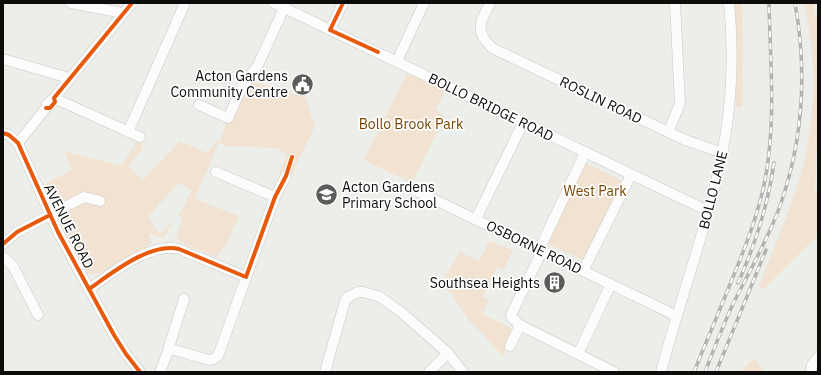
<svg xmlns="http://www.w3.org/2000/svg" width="821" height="375" viewBox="0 0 821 375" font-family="'IBM Plex Sans',sans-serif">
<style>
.green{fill:#f2e2d1}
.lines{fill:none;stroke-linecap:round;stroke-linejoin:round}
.minor-casing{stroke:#c8cac6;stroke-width:11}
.minor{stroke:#fcfcfc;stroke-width:10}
.rail-casing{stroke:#b3b3b2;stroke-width:3.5}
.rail{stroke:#fff;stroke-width:2;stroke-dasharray:6;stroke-linecap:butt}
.cycleway-casing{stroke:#fff;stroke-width:6}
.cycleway{stroke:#e8590c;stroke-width:4}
.labels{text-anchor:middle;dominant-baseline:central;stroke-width:3.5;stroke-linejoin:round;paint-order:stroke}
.poi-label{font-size:14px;fill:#0c0d0b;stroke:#fff;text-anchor:end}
.street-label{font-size:14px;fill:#0c0d0b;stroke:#fff}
.park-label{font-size:14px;fill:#784603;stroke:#fff}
</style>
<rect width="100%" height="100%" fill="#ebeee9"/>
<g class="green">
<polygon points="734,3 742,3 743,54 742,107 736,107"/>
<path d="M804,3H815L814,14L818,15V126L815,190L818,192V237L811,242L763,290L759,286C775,245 793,205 804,163C816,113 816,53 804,3Z"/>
<polygon points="407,74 447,89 435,109 445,116 412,183 364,160"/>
<polygon points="248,80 305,97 315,126 290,178 279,173 287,156 278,148 227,146 219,142 195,199 239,216 226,245 216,257 180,242 176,235 182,221 179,215 192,190 178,183 149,216 155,229 160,233 174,221 163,238 148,233 152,243 101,273 85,275 66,239 43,185 72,170 64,151 121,166 137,142 142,143 142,149 128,167 143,180 180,141 207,153 216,141 219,142 241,89"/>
<polygon points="586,163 622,181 583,260 548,244"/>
<polygon points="489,241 513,250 504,270 497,267 483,297 489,300 482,314 515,330 503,356 469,320 452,295 441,284 460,252 479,261"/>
<polygon points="755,358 764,372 741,372 742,370"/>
</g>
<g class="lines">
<defs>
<g id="minor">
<polyline points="71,3 118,12 122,14"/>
<polyline points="274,3 708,211"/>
<path d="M490,3C480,23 474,30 492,48L685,140L723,153"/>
<polyline points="330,30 343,3"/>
<polyline points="3,59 69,78"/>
<polyline points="397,61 424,3"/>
<polyline points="54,98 140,137"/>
<polyline points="199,105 228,118 241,89 258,65 284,8"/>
<polyline points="128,132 185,3"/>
<polyline points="668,132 680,104 675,3"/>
<polyline points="3,133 9,135 18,143 58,232 114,335 126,354 140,372"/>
<polyline points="18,143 46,108 47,104 54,98 132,3"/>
<polyline points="216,172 275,197"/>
<polyline points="410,188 677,316"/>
<polyline points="476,219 523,123"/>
<polyline points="3,244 17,232 84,197 100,201"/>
<polyline points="539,250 585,153"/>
<polyline points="542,251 511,315 512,318 520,325 614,372"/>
<polyline points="3,257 13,266 38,315"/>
<polyline points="583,271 631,175"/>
<path d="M89,289C112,273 150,242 179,249L246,277"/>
<polyline points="510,346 520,325"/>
<polyline points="169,350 169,347 184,299"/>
<polyline points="578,354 611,284"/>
<polyline points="160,372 168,351 171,349 209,360 214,359 218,356 275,197 286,176"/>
<polyline points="325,372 345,301 348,297 358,292 364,292 380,297 401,312 448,353 463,372"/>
<polyline points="429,372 448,353"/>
<path d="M661,372C680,299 707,228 722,154C732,106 734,51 729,3"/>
<polyline points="811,372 812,365 818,357"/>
</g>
</defs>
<use href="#minor" class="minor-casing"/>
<use href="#minor" class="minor"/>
<defs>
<g id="rail">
<path d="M738,283C755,245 768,205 774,163"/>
<path d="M694,372C706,342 719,312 731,282C747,243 763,203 768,161C775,108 770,55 769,3"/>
<path d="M705,372C714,349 723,325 734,302C750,270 769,238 781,203C803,139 807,70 795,3"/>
<polyline points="716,372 766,250"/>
</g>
</defs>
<use href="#rail" class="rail-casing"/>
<use href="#rail" class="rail"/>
<defs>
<g id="cycleway">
<polyline points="343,3 330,30 378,52"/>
<polyline points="46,108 50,108 55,102 54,98 132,3"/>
<polyline points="3,133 9,135 18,143 58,232 114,335 126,354 140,372"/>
<polyline points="3,244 17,232 50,215"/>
<path d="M89,289C112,273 150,242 179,249L246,277L275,197L286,176L292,157"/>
</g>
</defs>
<use href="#cycleway" class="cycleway-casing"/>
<use href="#cycleway" class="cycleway"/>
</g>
<defs>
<symbol id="civic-disc" viewBox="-11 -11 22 22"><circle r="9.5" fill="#5a5c59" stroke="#fff"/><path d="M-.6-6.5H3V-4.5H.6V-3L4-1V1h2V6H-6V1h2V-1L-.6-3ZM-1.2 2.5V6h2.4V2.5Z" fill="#fff"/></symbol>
<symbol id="school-disc" viewBox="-11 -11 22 22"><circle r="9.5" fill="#5a5c59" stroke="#fff"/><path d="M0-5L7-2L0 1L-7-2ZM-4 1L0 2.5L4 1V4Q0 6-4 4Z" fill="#fff"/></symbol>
<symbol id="building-disc" viewBox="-11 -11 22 22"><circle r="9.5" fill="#5a5c59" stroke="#fff"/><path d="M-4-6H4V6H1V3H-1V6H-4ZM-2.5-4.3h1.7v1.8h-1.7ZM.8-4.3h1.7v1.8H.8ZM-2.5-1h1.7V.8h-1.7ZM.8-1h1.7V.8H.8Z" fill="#fff"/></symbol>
</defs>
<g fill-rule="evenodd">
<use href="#civic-disc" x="290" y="72" width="25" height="25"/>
<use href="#school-disc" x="314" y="182" width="25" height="25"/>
<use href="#building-disc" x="542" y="270" width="25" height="25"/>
</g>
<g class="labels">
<g class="poi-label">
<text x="288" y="76">Acton Gardens<tspan x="288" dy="16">Community Centre</tspan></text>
<text x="342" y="187" text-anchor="start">Acton Gardens<tspan x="342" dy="16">Primary School</tspan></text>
<text x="540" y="283">Southsea Heights</text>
</g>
<g class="street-label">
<text transform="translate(601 100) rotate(26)">ROSLIN ROAD</text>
<text transform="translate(491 107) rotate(26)">BOLLO BRIDGE ROAD</text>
<text transform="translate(713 190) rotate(-76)">BOLLO LANE</text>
<text transform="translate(69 226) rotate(63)">AVENUE ROAD</text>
<text transform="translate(534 247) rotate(26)">OSBORNE ROAD</text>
</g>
<g class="park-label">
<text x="411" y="124">Bollo Brook Park</text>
<text x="595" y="191">West Park</text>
</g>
</g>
<rect width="821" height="375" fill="none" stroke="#0c0d0b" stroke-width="8"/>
</svg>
